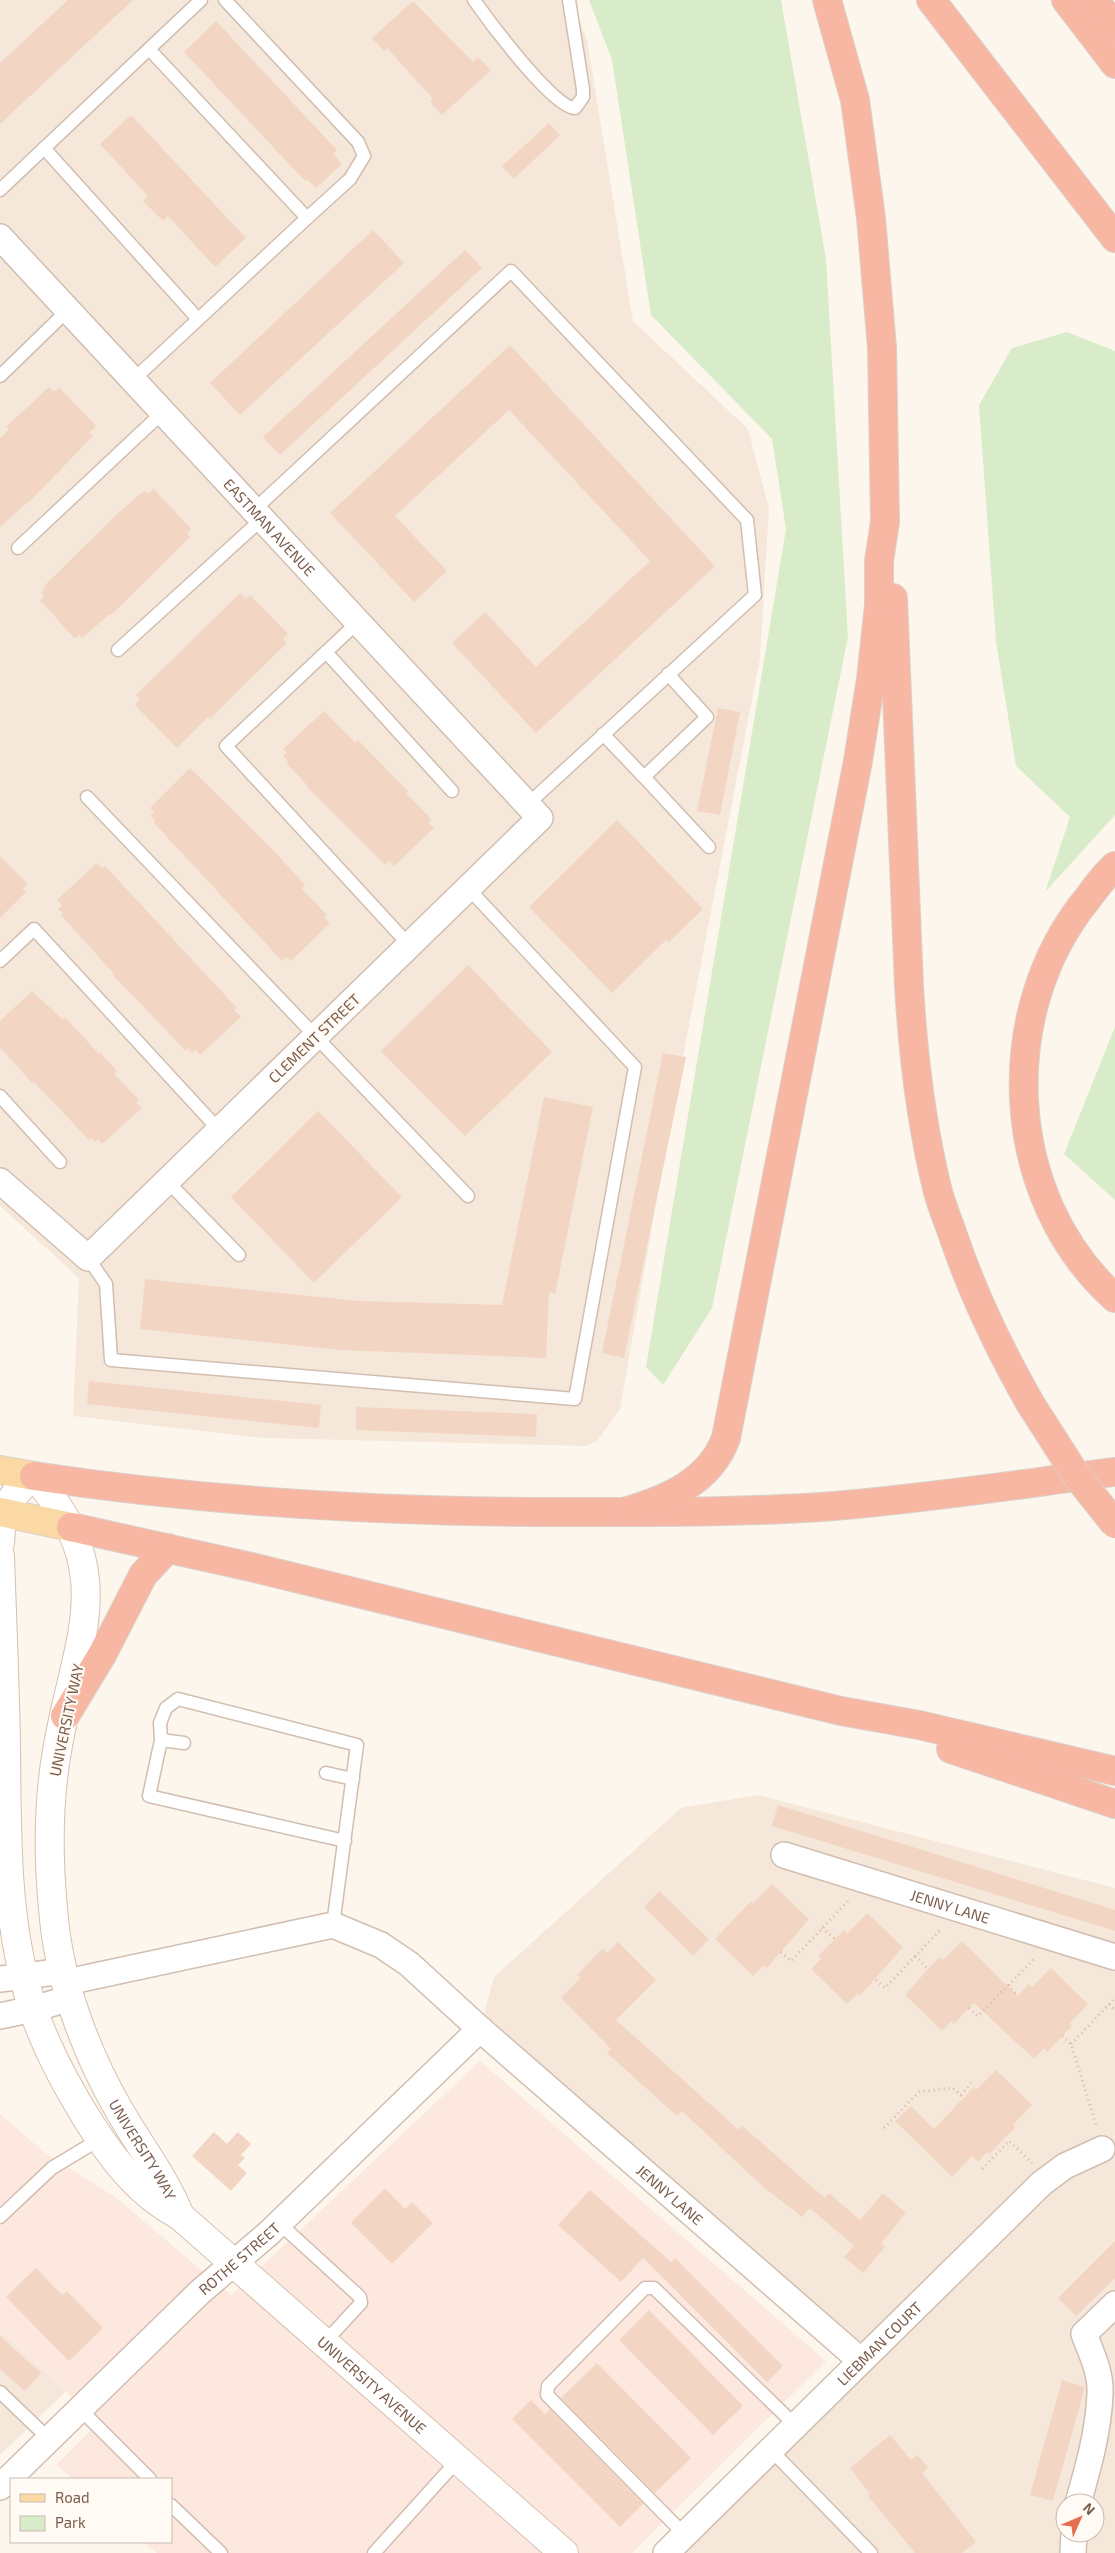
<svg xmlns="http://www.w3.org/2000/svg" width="1115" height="2553" viewBox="0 0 1115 2553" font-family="'Exo 2',sans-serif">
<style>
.residential{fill:#f5e8da;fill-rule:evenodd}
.commercial{fill:#fde8e0}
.green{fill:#d8ecc9}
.building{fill:#f3d5c3}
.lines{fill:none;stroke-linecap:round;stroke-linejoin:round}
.service-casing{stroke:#d1beb0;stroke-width:15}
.minor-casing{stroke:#d1beb0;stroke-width:28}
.secondary-casing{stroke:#d6c0b0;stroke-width:30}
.primary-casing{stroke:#dad1cd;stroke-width:30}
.motorway-casing{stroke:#dad1cd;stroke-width:30}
.path{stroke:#d9b8a5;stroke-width:3;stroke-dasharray:1 4;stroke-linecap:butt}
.service{stroke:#fff;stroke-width:12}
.minor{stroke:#fff;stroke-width:25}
.secondary{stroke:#fff;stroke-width:28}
.primary{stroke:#fbd9a5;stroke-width:28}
.motorway{stroke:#f7b7a3;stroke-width:28}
.motorway-bridge-casing{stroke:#dad1cd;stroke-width:30;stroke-linecap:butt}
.motorway-bridge{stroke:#f7b7a3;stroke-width:28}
.labels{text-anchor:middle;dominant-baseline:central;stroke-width:4.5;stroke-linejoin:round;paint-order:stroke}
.street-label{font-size:15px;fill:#7a5c4d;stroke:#fffaf3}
</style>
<rect width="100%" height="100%" fill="#fdf6ec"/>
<g class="residential">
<polygon points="0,0 571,0 587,40 633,321 748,429 769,508 760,658 671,1119 620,1409 598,1440 586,1446 263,1438 73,1416 79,1278 0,1206"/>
<path d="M758,1795L1115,1888V2553H666L860,2360L480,2029L494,1977L681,1808ZM1065,2503H1095V2533H1065Z"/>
<polygon points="0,2331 66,2391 0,2455"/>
</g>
<polygon class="commercial" points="480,2061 826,2361 632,2553 157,2553 144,2542 171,2542 171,2479 73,2479 56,2465 99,2422 0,2331 0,2114 44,2152 115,2197 231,2295"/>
<g class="green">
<polygon points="589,0 781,0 826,259 848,637 712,1308 663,1385 646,1367 786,529 772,439 651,315 612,60"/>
<polygon points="1067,332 1115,351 1115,815 1045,892 1070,817 1016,766 996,641 979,405 1012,348"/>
<polygon points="1115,1027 1115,1200 1064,1154"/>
</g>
<g class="building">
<polygon points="68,0 133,0 0,124 0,63"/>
<polygon points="413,1 473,62 478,57 491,70 442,115 430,102 433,99 387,48 384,51 372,38"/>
<polygon points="216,21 337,150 333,154 342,164 316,188 307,179 305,181 184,52"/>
<polygon points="131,115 246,238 215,267 168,216 163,221 143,201 148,196 100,144"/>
<polygon points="549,123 560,135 514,179 502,166"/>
<polygon points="373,230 404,263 240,415 210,383"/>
<polygon points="465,250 482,268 280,455 263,437"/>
<polygon points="510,345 715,566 536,733 452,643 485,612 536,667 650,561 509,410 395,516 447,571 414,602 330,513"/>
<polygon points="49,387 54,392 59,387 96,426 89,433 93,436 36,495 0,527 0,438 9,430 6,427"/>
<polygon points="154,489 191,529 187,533 190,537 111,615 110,614 82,638 79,635 75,639 40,600 44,596 41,592 45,588 44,586 118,513 140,494 146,491 148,494"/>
<polygon points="240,593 246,599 250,595 288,634 283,639 287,643 210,719 208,717 177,748 135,705 140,699 136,695"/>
<polygon points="718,708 740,712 720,815 697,811"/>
<polygon points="324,711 355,743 358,740 408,791 406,793 431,819 428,823 434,828 394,866 389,861 385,865 307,787 308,786 286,763 288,761 283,756 287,753 283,749"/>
<polygon points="190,768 274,851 305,885 302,889 327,915 324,918 330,923 291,961 286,957 282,961 154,823 155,821 151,816 154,812 150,808"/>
<polygon points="617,820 703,909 669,942 666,940 612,993 529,907"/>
<polygon points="0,856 28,884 23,888 26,892 0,918"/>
<polygon points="97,863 102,868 105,866 237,1008 234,1010 241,1017 200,1055 195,1050 192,1053 188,1048 186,1051 113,975 114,974 61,915 63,913 58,909 62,906 57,900"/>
<polygon points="468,965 552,1052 465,1136 381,1051"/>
<polygon points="32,991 63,1020 65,1017 99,1054 100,1052 117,1071 114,1074 139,1100 136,1102 142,1108 102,1144 98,1139 95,1142 91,1138 89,1140 34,1082 32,1083 0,1047 0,1021"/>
<polygon points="663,1053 686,1057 624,1358 602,1353"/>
<polygon points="544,1097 593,1107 555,1294 549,1292 546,1358 340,1350 140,1329 145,1279 359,1301 502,1305"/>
<polygon points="318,1111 402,1197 314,1283 231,1197"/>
<polygon points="89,1381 321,1405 319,1428 87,1404"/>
<polygon points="356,1407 537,1414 536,1437 356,1430"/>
<polygon points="778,1805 1115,1910 1115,1931 772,1826"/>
<polygon points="772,1884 809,1919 767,1968 764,1965 753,1976 715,1939 751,1901 753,1903"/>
<polygon points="659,1891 709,1939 693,1956 644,1907"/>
<polygon points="867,1913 903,1947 860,1996 858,1993 847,2004 811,1969 821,1959 818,1956 844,1930 848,1933"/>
<polygon points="962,1941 1018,1996 1029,1984 1032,1987 1051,1968 1088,2004 1070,2023 1072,2026 1047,2052 1044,2048 1034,2059 974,2003 954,2024 951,2021 942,2031 905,1995 939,1957 943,1960"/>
<polygon points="618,1942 656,1980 616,2020 739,2130 742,2126 825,2198 829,2193 860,2220 883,2193 906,2213 881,2243 885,2247 863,2273 844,2257 854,2246 810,2208 802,2217 761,2185 682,2111 677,2116 607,2053 611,2049 561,1998 580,1978 577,1975 603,1948 607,1953"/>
<polygon points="996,2070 1032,2105 1013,2125 1015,2128 989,2154 987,2152 978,2162 972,2156 952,2177 895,2121 911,2106 934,2129 974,2087 976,2090"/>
<polygon points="214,2132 227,2144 238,2132 251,2144 241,2155 245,2158 238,2165 247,2173 231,2191 192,2156"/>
<polygon points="385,2188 405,2209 412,2202 433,2223 392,2264 351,2223"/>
<polygon points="590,2190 671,2262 675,2258 783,2366 767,2382 643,2258 621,2282 558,2225"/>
<polygon points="1115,2241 1115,2278 1076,2316 1058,2298"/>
<polygon points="36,2268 62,2295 67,2291 103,2328 69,2361 6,2297"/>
<polygon points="649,2310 743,2406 713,2435 619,2340"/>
<polygon points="0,2336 41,2373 25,2391 0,2369"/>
<polygon points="597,2363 691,2458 655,2493 561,2398"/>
<polygon points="1062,2380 1085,2387 1053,2501 1030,2495"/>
<polygon points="531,2400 545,2414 550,2409 643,2504 620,2527 512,2419"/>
<polygon points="890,2435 911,2460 917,2455 928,2467 922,2473 976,2542 962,2553 915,2553 868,2496 870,2494 850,2468"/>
</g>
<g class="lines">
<defs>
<g id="service">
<polyline points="225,0 358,142 364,156 350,179 307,218"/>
<path d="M474,0C488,20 554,109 575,108L583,97V89L569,0"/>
<polyline points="149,49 201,0"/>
<polyline points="44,148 198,319"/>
<polyline points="0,190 149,49 307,218 133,380"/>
<polyline points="0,376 68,310"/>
<polyline points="254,510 511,271 747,520 755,595 527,805"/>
<polyline points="18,548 163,412"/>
<polyline points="358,622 226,746 409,945"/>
<polyline points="118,650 262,519"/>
<polyline points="326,652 452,791"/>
<polyline points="603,734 644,777 707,717 668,674"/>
<polyline points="644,777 709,847"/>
<polyline points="87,797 468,1196"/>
<polyline points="0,961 34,929 219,1130"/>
<polyline points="0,1096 60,1162"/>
<polyline points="167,1181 239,1255"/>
<polyline points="88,1258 106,1284 111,1360 575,1399 635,1067 468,888"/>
<polyline points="161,1740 184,1743"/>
<polyline points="326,1773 353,1779"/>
<polyline points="333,1925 357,1745 178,1699 166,1708 160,1723 161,1740 149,1796 345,1841"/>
<polyline points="0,2217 52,2168 100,2139"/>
<polyline points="279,2223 360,2297 361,2303 324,2343"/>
<polyline points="0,2392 49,2439"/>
<polyline points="80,2409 150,2479"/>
<polyline points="771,2450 871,2553"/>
<polyline points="171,2505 221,2553"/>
<polyline points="685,2535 547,2395 548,2386 645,2288 654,2288 795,2425"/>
<polyline points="374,2553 458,2460"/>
</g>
<g id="minor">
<path id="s1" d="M0,237L540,818L88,1258L0,1181"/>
<path id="s2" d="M784,1855L1115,1957"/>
<polyline points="0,1979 64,1971"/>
<path id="s3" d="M67,1982L333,1925L381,1945L409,1964L480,2029L860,2360"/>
<polyline points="0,2016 33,2009 71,1998"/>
<path id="s4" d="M0,2487L200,2292L269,2233L480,2029"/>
<path d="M1078,2503C1088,2468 1099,2430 1100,2393C1101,2373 1091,2352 1084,2334L1115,2304"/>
<path id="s5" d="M666,2553L1042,2183L1065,2166L1102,2149"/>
<polyline points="1073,2553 1074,2533"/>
</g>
<g id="secondary">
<path id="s6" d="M0,1543C1,1512 10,1494 34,1476C122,1573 75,1641 57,1751C48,1803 48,1856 53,1908C58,1978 84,2049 119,2110C139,2145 165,2178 180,2216"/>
<path id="s7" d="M0,1556C2,1619 5,1682 6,1745C7,1827 5,1910 27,1989C39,2036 64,2082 89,2122C114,2161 139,2194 180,2216L564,2553"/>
</g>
<g id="primary">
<polyline points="0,1470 34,1476"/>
<polyline points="0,1512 71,1527"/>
</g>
<g id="motorway">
<polyline points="931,0 1115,238"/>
<polyline points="1066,0 1115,64"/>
<polyline points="1094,0 1115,26"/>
<path d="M893,598L909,986C913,1055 921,1124 938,1192C942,1207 949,1223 954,1238C974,1297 1000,1350 1030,1403"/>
<path d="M1115,866C1105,875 1096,887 1088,898C994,1012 1003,1198 1115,1298"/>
<path d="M34,1476C219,1504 407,1513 594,1512C674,1512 754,1512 834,1506C928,1498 1021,1484 1115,1472"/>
<path d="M624,1512C666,1500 710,1482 726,1438L858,761L871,679L879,605V561L885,522L882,348L871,218L855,100L827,0"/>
<polyline points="71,1527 251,1567 841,1711 919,1725 1115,1771"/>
<polyline points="65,1716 103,1653 143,1575 168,1548"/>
<polyline points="951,1749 1115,1804"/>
</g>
</defs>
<use href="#service" class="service-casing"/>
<use href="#minor" class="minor-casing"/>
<use href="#secondary" class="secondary-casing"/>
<use href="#primary" class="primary-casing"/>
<use href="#motorway" class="motorway-casing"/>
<g class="path">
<polyline points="822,1928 835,1939"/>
<polyline points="781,1952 791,1961 849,1900"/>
<polyline points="915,1956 928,1969"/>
<polyline points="876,1980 885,1988 942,1928"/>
<polyline points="1008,1985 1018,1996"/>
<polyline points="1109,2004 1115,2010"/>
<polyline points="969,2008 978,2016 1036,1957"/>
<polyline points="1062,2036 1071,2044 1097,2128"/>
<polyline points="1071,2044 1115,1998"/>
<polyline points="884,2128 919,2092 953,2088 961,2095 971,2083"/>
<polyline points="982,2169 1009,2141 1032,2163"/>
</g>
<use href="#service" class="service"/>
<use href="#minor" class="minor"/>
<use href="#secondary" class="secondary"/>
<use href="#primary" class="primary"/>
<use href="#motorway" class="motorway"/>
<defs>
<polyline id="motorway-bridge" points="1030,1403 1076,1475 1115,1524"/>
</defs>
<use href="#motorway-bridge" class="motorway-bridge-casing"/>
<use href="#motorway-bridge" class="motorway-bridge"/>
</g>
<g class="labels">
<g class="street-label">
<text stroke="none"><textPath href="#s1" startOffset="396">EASTMAN AVENUE</textPath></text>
<text transform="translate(314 1038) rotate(-44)">CLEMENT STREET</text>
<text transform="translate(66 1720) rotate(-78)">UNIVERSITY WAY</text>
<text stroke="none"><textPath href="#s2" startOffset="174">JENNY LANE</textPath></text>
<text stroke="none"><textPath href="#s6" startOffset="788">UNIVERSITY WAY</textPath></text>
<text stroke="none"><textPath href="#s3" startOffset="706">JENNY LANE</textPath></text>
<text stroke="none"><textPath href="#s4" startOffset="331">ROTHE STREET</textPath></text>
<text stroke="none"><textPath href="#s5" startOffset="299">LIEBMAN COURT</textPath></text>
<text stroke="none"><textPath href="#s7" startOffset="970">UNIVERSITY AVENUE</textPath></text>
</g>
</g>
<rect x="10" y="2478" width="162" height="65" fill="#fffaf3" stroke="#cabbb1"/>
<rect x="20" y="2494" width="25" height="8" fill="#fbd9a5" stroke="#cabbb1"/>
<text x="55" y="2503" font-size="15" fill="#7a5c4d">Road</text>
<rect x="20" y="2516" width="25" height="15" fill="#d8ecc9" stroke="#cabbb1"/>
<text x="55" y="2528" font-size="15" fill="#7a5c4d">Park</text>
<g transform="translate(1080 2518) rotate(45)"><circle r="24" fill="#fffaf3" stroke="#cabbb1"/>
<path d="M0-4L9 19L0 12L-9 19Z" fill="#e76f51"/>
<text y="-8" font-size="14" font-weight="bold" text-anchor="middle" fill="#7a5c4d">N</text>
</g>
</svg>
